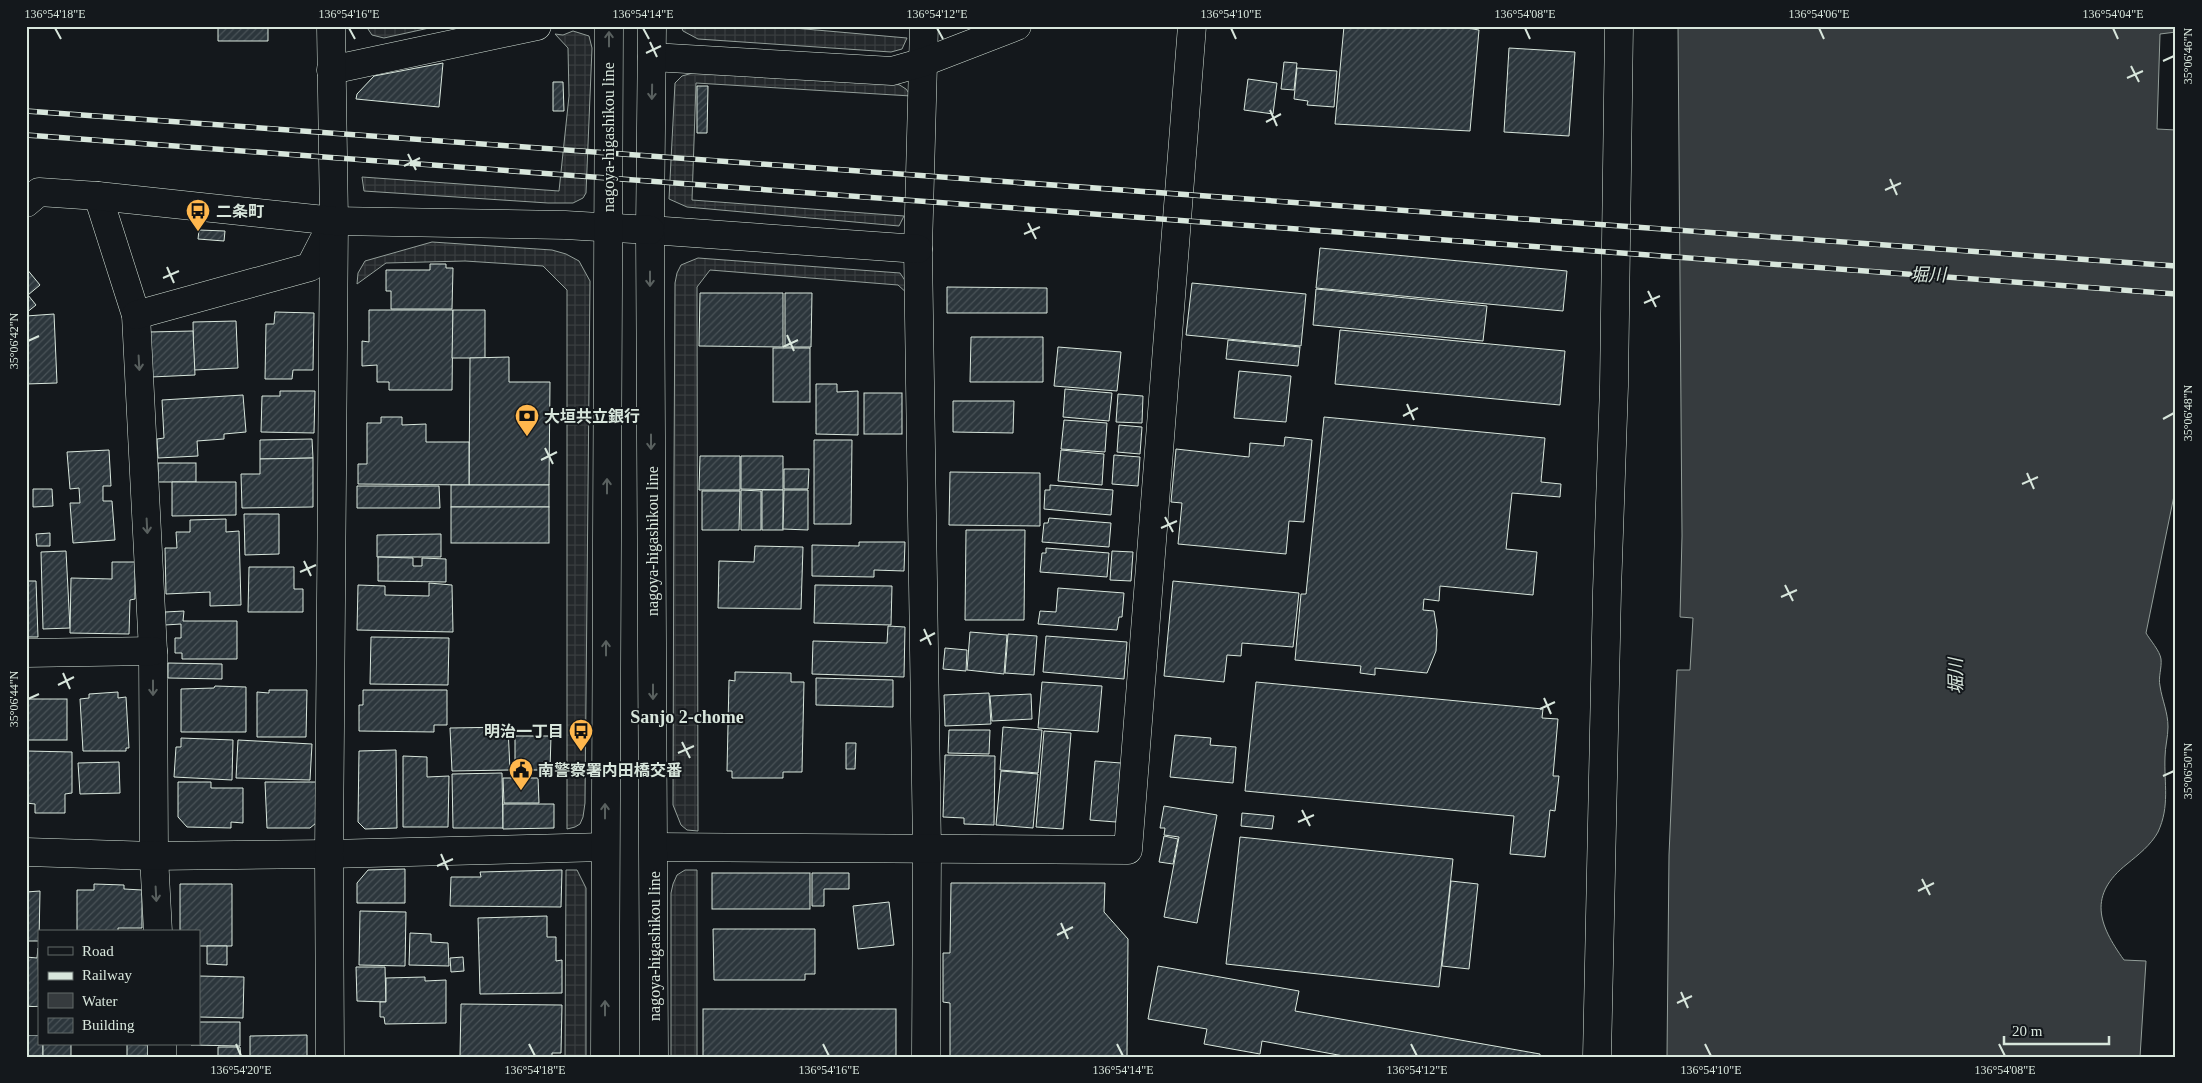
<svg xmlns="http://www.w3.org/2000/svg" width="2202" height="1083" viewBox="0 0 2202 1083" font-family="'Times New Roman','Noto Sans JP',serif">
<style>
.plaza{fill:url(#plaza-grid);stroke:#939e99}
.water{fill:#363b3e;stroke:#939e99}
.building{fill:url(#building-hatch);stroke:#d8e6dc}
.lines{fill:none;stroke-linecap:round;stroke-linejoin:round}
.street-casing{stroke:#d8e6dc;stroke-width:29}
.secondary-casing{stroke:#d8e6dc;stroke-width:29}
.street{stroke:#14181c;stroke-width:28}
.secondary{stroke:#14181c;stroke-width:28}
.rail-casing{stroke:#d8e6dc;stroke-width:5.5}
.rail{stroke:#14181c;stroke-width:4;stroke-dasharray:11;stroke-linecap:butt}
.oneway{stroke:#59605f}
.ticks{fill:none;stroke:#d8e6dc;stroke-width:2}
.labels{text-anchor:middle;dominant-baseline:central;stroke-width:4;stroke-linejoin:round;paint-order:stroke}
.street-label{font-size:16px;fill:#d8e6dc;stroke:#14181c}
.poi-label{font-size:16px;font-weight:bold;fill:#d8e6dc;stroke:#14181c;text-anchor:start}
.water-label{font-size:18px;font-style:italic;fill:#d8e6dc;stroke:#14181c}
.neighbourhood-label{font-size:18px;font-weight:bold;fill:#d8e6dc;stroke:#14181c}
.neatline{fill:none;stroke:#d8e6dc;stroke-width:2}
.ticks-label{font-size:12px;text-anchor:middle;fill:#d8e6dc}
</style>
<defs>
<pattern id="plaza-grid" width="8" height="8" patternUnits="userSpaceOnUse" patternTransform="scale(1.25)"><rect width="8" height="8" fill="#24282b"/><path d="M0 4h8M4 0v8" fill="none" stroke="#393d3f"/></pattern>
<pattern id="building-hatch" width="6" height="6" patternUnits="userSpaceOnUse" patternTransform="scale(1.25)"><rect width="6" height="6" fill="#2c363c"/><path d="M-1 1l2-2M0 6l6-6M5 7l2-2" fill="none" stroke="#4a5358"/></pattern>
</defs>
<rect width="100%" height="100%" fill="#14181c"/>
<g class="plaza">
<polygon points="366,26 438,26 384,38 372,35"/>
<polygon points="681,26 771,26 907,38 902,49 891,52 698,39 683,31"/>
<polygon points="573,31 589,36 592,48 586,193 583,198 573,203 548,203 364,191 362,177 559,191 569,96 568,48 555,34 563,35"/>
<polygon points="696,72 898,84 906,89 911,96 696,83 692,200 904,216 899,226 687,207 669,199 675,83 682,76"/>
<polygon points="432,242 552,250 566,254 579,261 590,281 585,803 583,817 580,824 575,827 567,829 567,290 543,266 465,261 386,263 357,284 358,273 365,261"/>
<polygon points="698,258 900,273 906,282 909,295 898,285 710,270 697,287 698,831 687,830 681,825 673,805 674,469 675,283 677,273 681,265"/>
<polygon points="566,870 577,870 586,888 586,1057 565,1057"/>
<polygon points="685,870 697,870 697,1057 671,1057 671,893 673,884 677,875"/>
</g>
<path class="water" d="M1678,26H2176V32L2160,34L2157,129L2176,130V486L2146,633C2150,640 2160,651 2161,659C2162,668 2158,677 2160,686C2162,700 2168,712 2168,727C2168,737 2165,747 2165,757C2164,784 2170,806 2158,832C2151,845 2138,855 2127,864C2088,895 2098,924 2124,960L2146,961L2140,1057H1667L1669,855L1677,670H1690L1693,618L1680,617L1682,536Z"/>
<g class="building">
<polygon points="191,26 268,26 268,41 218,41 218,28"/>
<polygon points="1344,26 1455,26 1479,30 1470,131 1335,124"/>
<polygon points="1509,48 1575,52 1569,136 1504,132"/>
<polygon points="1284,62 1297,63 1294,90 1281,89"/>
<polygon points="443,63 439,107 356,99 357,94 374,76"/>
<polygon points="1297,68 1337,71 1334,107 1307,105 1308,101 1294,99"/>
<polygon points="1248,79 1277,83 1273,114 1244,110"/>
<polygon points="553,82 563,82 564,111 553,111"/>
<polygon points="697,86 708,86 707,133 697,133"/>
<polygon points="199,230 225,231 224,241 198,239"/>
<polygon points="1320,248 1567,271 1563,311 1316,288"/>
<polygon points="430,264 446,264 446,268 453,268 452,309 391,309 391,291 386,291 386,270 430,270"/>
<polygon points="26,268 40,285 28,295 36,305 26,313"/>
<polygon points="1192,283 1306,294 1301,346 1186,335"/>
<polygon points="947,287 1047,288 1047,313 947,313"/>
<polygon points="1316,289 1487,306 1483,341 1313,325"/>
<polygon points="700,293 783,293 783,347 699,346"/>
<polygon points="785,293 812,293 811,347 785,347"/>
<polygon points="369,310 453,310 452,390 389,390 389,382 377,382 377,365 362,366 362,341 369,342"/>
<polygon points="453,310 485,310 485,358 452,358"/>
<polygon points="275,312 314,313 313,370 293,370 292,379 265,379 266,324 274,324"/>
<polygon points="54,314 57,383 26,384 26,316"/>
<polygon points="236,321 238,368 194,370 193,322"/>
<polygon points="1340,330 1565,351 1560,405 1335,384"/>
<polygon points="193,331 195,375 151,377 149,332"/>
<polygon points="971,337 1043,337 1043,382 970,382"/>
<polygon points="1228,340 1300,347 1298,366 1226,359"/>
<polygon points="1058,347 1121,352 1117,391 1054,386"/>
<rect x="773" y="348" width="37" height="54"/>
<polygon points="509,357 509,382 550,382 549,485 469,485 470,358"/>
<polygon points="1239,371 1291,376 1286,422 1234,418"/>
<polygon points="816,384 837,384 837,392 858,391 858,435 816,434"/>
<polygon points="1065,389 1112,393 1109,421 1063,417"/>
<polygon points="280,391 315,391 314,433 261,432 262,396 280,396"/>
<rect x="864" y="393" width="38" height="41"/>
<polygon points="1118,394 1143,396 1142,423 1116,422"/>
<polygon points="243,395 246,432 224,434 224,439 197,441 198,456 158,458 157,439 164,438 162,400"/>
<polygon points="953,401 1014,401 1013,433 953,432"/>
<polygon points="381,417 402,417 402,425 426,424 426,442 469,442 469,485 358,484 358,464 367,464 367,423 381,423"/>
<polygon points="1324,417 1545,438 1541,482 1561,484 1560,497 1512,493 1506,549 1537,552 1533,595 1440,586 1439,601 1424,599 1423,610 1434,611 1437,630 1436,651 1427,673 1375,668 1375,675 1360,673 1361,666 1295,660 1301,594 1306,594"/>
<polygon points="1064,420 1107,423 1105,452 1061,449"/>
<polygon points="1119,425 1142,427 1140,454 1117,452"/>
<polygon points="1285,437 1312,440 1304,522 1289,521 1286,554 1178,544 1182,503 1171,502 1176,449 1249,457 1250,443 1284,446"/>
<polygon points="312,439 313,458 260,459 260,440"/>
<polygon points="814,440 852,440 851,524 814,524"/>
<polygon points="109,450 111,486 103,486 103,501 112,501 115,540 73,543 70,503 80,503 79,488 70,489 67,452"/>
<polygon points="1061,450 1104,454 1102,485 1058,481"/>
<polygon points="1114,455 1140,457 1138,486 1112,484"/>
<polygon points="700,456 740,456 740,490 699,490"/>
<polygon points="741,456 783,456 783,490 741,489"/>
<polygon points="313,458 313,507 242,508 241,474 260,474 260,459"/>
<rect x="158" y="463" width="38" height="19"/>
<polygon points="784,469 809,469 808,489 784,489"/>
<polygon points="950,472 1040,473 1040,526 949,525"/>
<polygon points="172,482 236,482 236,515 172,516"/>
<rect x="451" y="485" width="98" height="22"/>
<polygon points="1050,485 1113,490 1111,515 1044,509 1045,490 1050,490"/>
<polygon points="357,486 439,486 440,508 357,508"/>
<polygon points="33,489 52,489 53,506 33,507"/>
<polygon points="741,490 761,491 761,530 741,530"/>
<rect x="762" y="490" width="21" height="40"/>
<polygon points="784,490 808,490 808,530 783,529"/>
<polygon points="702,491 740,491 739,530 702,530"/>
<rect x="451" y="507" width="98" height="36"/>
<polygon points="244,514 279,514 279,554 245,555"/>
<polygon points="1049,518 1111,523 1109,547 1042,542 1044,523 1048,523"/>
<polygon points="226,519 226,532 239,531 241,605 210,606 210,592 166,594 165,548 177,548 176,532 190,532 190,520"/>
<polygon points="966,530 1025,530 1024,620 965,620"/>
<polygon points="50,533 50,546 37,546 36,534"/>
<polygon points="441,534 441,557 377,557 377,535"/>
<polygon points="859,542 905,542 904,571 874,570 874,577 812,576 812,545 859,546"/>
<polygon points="755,546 803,547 801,609 718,608 719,561 754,562"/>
<polygon points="1046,548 1109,553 1107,577 1040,572 1042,553 1046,553"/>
<polygon points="66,551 70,628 43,629 41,552"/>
<polygon points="1112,551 1133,552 1131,581 1110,580"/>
<polygon points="378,557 413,558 413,566 422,566 422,558 446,559 446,582 378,581"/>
<polygon points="112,562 135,562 135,599 130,600 129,634 70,633 71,578 112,579"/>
<polygon points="249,567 294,567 294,589 303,589 303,612 248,612"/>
<polygon points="26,581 36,581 38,637 26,637"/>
<polygon points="1173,581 1299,593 1293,647 1242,643 1241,656 1227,655 1224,682 1164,676"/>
<polygon points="429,583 452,585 453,632 357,630 358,585 385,586 385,595 429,596"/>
<polygon points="815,585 892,586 891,625 814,623"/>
<polygon points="1058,588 1124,593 1122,617 1119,617 1117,630 1038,624 1040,611 1056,612"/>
<polygon points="184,611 183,621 237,621 237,659 182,659 182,653 175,653 175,638 181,638 181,624 165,625 165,612"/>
<polygon points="888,626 905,627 904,677 812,674 813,641 887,643"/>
<polygon points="970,632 1007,635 1004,674 967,670"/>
<polygon points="1008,634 1037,636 1034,675 1005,673"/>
<polygon points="1046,636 1127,642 1124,679 1043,672"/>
<polygon points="371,637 449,638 448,685 370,684"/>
<polygon points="945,648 967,650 966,671 943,669"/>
<polygon points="168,663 222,664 222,679 168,678"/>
<polygon points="735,672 791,673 791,682 804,682 802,772 783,772 783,778 732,778 732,771 727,771 729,680 735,681"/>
<polygon points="816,678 893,680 893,707 816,705"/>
<polygon points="1042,682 1102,686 1098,732 1038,728"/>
<polygon points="1256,682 1543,709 1542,718 1558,719 1553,776 1559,776 1555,811 1550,810 1545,857 1510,854 1514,816 1245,791"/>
<polygon points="215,686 246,687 246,732 181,732 181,689 214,688"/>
<polygon points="269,690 307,690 306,737 257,737 257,692 269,693"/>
<polygon points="363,690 447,690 447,725 434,725 434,732 359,731 359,705 363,705"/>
<polygon points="118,692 118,698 126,697 129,748 126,748 126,751 83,751 80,699 89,698 89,694"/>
<polygon points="989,693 991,724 945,726 944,695"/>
<polygon points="1031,694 1032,719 992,721 990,696"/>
<rect x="26" y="699" width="41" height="41"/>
<polygon points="508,727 510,770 452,771 450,728"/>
<polygon points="1003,727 1042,730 1038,773 1000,770"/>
<polygon points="949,730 990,730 989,754 948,753"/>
<polygon points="1044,731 1071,733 1063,829 1036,827"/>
<polygon points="1175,735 1211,738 1210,745 1236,747 1233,783 1170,777"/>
<polygon points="515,736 551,736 550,770 515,770"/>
<polygon points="181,738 233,740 232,780 174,777 176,747 181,747"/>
<polygon points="238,740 312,744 310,780 236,778"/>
<polygon points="846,743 856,743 855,769 846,769"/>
<polygon points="396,750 397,828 365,829 358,822 359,751"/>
<polygon points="27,751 72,752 72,793 65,794 65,813 35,813 35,804 26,803"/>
<polygon points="945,755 995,756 994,825 964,824 964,818 943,817"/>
<polygon points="403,756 427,757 427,777 449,776 448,827 403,827"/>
<polygon points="1095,761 1121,763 1116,822 1090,820"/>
<polygon points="119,762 120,793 80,794 78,763"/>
<polygon points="1001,771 1038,774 1033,828 996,825"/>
<polygon points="502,773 503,828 453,828 452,774"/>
<polygon points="503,778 538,778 539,803 504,803"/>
<polygon points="178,782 211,782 211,788 243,788 243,823 231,822 231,828 187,827 178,817"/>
<polygon points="265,782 316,782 316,823 310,828 267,828"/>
<polygon points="503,804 554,804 554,828 503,829"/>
<polygon points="1164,806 1217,815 1197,923 1164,917 1179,837 1164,835 1165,828 1160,828"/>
<polygon points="1242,813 1274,816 1272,829 1241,826"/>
<polygon points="1164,836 1178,839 1173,864 1159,862"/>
<polygon points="1240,837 1453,859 1439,987 1226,964"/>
<polygon points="405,869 405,903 357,903 357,883 368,870"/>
<polygon points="562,870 561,907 450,906 451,877 481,877 480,872"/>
<rect x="712" y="873" width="98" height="36"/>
<polygon points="812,873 849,873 849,889 824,889 824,906 812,906"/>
<polygon points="1451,881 1478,884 1469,969 1442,966"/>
<polygon points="951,883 1105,883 1104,912 1128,939 1127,1057 950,1057 950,1003 943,1002 943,953 950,953"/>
<polygon points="94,884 124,885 124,889 142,890 142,928 118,928 118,932 77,932 77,890 94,890"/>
<polygon points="180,884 232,884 232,946 199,946 199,932 180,932"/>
<polygon points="40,891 39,941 26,941 26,892"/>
<polygon points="889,902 894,945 858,949 853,906"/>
<polygon points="360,911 406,912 405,966 359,965"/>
<polygon points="547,916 547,937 556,937 556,961 562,960 562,993 480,994 478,918"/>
<polygon points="713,929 815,929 815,974 805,974 805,980 714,980"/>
<polygon points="410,933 431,934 431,942 448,943 449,966 409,965"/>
<polygon points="207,946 227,946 227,965 207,964"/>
<polygon points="38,948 39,1007 26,1006 26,957 37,958"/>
<polygon points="463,957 464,971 451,972 450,958"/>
<polygon points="1158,966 1299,991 1295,1011 1540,1054 1540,1057 1349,1057 1262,1041 1260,1054 1204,1044 1207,1029 1148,1019"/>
<polygon points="356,967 385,967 386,1002 357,1001"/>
<polygon points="199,976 244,977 243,1018 199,1017"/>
<polygon points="425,977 425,981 446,980 446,1023 385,1024 384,1017 380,1017 380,1002 386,1002 386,978"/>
<polygon points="461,1004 562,1005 561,1053 552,1053 552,1057 460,1057"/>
<rect x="703" y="1009" width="193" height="48"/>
<polygon points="199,1022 240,1022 240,1046 191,1045 199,1044"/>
<polygon points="26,1033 39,1033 39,1044 43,1044 43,1057 26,1057"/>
<polygon points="307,1035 307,1057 250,1057 250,1036"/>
<polygon points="43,1044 71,1044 71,1057 117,1057 43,1057"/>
<polygon points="127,1044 148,1045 148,1057 127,1057"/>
<polygon points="218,1047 240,1047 241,1057 218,1057"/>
</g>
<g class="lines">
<defs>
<g id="street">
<polyline points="924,26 918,249 927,849 926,1057"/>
<polyline points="652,57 892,71 924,62 1017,26"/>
<polyline points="331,70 537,26"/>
<polyline points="98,196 136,315 153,651 154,856 158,932"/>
<polyline points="650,230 918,249"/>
<polyline points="136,315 310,267 331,226"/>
<polyline points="26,653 153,651"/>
<polyline points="654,847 1128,850 1192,26"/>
<polyline points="26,852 154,856 329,854 605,847"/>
<polyline points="26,1021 39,1021"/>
<polyline points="162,1044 162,1057"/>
<polyline points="330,1057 329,854 334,221 331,26"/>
</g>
<g id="secondary">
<polyline points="652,26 650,230 654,1057"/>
<polyline points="26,203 39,192 98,196 334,221 565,225 650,230"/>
<polyline points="605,1057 609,26"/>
<polyline points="1597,1057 1607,591 1614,386 1619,26"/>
</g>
</defs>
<use href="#street" class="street-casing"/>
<use href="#secondary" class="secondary-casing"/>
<use href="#street" class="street"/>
<use href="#secondary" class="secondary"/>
<defs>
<g id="rail">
<polyline points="26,111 2176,266"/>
<polyline points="26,135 2176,294"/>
</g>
</defs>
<use href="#rail" class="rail-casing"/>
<use href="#rail" class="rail"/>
</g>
<defs><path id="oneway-shaft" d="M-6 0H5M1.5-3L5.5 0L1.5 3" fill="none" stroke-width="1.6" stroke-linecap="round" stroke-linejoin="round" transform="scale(1.25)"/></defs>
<g class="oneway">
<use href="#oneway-shaft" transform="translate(609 39) rotate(-90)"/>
<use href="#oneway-shaft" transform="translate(652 92) rotate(91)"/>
<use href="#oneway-shaft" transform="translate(650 279) rotate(90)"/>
<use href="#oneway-shaft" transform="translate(139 363) rotate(87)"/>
<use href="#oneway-shaft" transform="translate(651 442) rotate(90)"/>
<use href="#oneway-shaft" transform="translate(607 486) rotate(-90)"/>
<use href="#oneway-shaft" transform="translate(147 526) rotate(87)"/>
<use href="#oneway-shaft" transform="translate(606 648) rotate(-90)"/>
<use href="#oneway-shaft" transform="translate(153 688) rotate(90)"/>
<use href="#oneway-shaft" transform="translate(653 692) rotate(90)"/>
<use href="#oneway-shaft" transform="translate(605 811) rotate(-90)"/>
<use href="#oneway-shaft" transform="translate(156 894) rotate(87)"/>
<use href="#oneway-shaft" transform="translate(605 1008) rotate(-90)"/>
</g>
<path class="ticks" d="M55,28L61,39M349,28L355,39M643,28L649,39M937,28L943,39M1231,28L1236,39M1525,28L1530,39M1819,28L1824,39M2113,28L2118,39M650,42L657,57M646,53L661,46M2163,61L2174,56M2131,66L2139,82M2127,78L2143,71M1270,110L1277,126M1266,122L1281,114M408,154L416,170M404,166L420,158M1890,179L1897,195M1885,190L1901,183M1028,223L1036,239M1024,234L1040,227M167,267L174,283M163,278L179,271M1648,291L1656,307M1644,303L1660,296M787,335L794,351M28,341L39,336M783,347L798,340M1407,404L1414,420M1403,416L1418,408M2163,419L2174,413M545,448L553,464M541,460L557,452M2027,473L2034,489M2022,484L2038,477M1165,517L1173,532M1161,528L1177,521M304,561L311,576M300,572L316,565M1785,585L1793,601M1781,597L1797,590M924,629L931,645M920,641L935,633M63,673L70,689M58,685L74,677M1544,698L1551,714M28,699L39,694M1540,709L1555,702M682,742L690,758M678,753L694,746M2163,776L2174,771M1302,810L1310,826M1298,822L1314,815M441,854L448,870M437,866L453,859M1922,879L1930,895M1918,891L1934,883M1061,923L1068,939M1057,935L1073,927M1681,992L1688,1008M1677,1003L1692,996M236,1044L241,1056M529,1044L535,1056M823,1044L829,1056M1117,1044L1123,1056M1411,1044L1417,1056M1705,1044L1711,1056M1999,1044L2005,1056"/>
<defs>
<symbol id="bus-pin" viewBox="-11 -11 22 30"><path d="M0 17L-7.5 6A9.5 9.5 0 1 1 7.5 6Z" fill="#ffb74d" stroke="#14181c"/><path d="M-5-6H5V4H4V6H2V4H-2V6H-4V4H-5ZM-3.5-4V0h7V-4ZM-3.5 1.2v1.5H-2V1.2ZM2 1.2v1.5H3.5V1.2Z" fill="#111"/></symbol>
<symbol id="bank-pin" viewBox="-11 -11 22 30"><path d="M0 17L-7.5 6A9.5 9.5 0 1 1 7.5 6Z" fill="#ffb74d" stroke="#14181c"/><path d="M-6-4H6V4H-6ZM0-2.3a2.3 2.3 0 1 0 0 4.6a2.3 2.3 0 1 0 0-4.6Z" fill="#111"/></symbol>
<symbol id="civic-pin" viewBox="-11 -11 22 30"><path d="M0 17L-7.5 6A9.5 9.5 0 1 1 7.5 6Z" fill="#ffb74d" stroke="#14181c"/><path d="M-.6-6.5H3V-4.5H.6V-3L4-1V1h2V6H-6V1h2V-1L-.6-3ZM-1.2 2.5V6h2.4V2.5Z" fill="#111"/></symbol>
</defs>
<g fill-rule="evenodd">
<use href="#bus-pin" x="184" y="197" width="28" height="38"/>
<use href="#bank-pin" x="513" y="402" width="28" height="38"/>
<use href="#bus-pin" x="567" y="717" width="28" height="38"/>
<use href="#civic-pin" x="507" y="756" width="28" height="38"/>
</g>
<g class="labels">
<g class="street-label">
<text transform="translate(608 137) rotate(-90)">nagoya-higashikou line</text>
<text transform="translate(652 541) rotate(-90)">nagoya-higashikou line</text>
<text transform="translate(654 946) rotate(-90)">nagoya-higashikou line</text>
</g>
<g class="poi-label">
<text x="216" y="211">二条町</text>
<text x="544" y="416">大垣共立銀行</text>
<text x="564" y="731" text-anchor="end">明治一丁目</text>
<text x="538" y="770">南警察署内田橋交番</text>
</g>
<g class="water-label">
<text x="1928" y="275">堀川</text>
<text transform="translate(1956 676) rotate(-91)">堀川</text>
</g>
<g class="neighbourhood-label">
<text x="687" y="717">Sanjo 2-chome</text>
</g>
</g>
<rect width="2202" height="1083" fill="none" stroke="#14181c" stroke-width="55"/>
<rect x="38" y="930" width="162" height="115" fill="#14181c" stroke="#626a69"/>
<rect x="48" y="947" width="25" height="8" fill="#14181c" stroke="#626a69"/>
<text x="82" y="956" font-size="15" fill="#d8e6dc">Road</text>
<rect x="48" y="972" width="25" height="8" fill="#d8e6dc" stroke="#626a69"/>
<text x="82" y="980" font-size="15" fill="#d8e6dc">Railway</text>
<rect x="48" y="993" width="25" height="15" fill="#363b3e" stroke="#626a69"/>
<text x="82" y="1006" font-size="15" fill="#d8e6dc">Water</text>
<rect x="48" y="1018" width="25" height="15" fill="url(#building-hatch)" stroke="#626a69"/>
<text x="82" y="1030" font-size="15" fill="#d8e6dc">Building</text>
<path d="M2004 1036v8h105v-8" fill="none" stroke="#d8e6dc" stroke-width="2.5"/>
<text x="2012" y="1036" font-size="15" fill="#d8e6dc" stroke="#14181c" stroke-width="4" paint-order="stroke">20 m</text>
<rect x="28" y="28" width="2146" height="1028" class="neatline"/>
<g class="ticks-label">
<text x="55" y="18">136°54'18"E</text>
<text x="349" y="18">136°54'16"E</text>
<text x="643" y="18">136°54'14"E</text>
<text x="937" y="18">136°54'12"E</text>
<text x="1231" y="18">136°54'10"E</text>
<text x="1525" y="18">136°54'08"E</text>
<text x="1819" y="18">136°54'06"E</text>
<text x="2113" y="18">136°54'04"E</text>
<text transform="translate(2188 56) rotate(-90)" y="4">35°06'46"N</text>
<text transform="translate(14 341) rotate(-90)" y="4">35°06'42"N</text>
<text transform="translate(2188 413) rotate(-90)" y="4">35°06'48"N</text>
<text transform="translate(14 699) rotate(-90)" y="4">35°06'44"N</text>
<text transform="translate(2188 771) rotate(-90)" y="4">35°06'50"N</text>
<text x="241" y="1074">136°54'20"E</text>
<text x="535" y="1074">136°54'18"E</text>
<text x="829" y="1074">136°54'16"E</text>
<text x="1123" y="1074">136°54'14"E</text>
<text x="1417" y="1074">136°54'12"E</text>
<text x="1711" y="1074">136°54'10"E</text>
<text x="2005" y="1074">136°54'08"E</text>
</g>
</svg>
